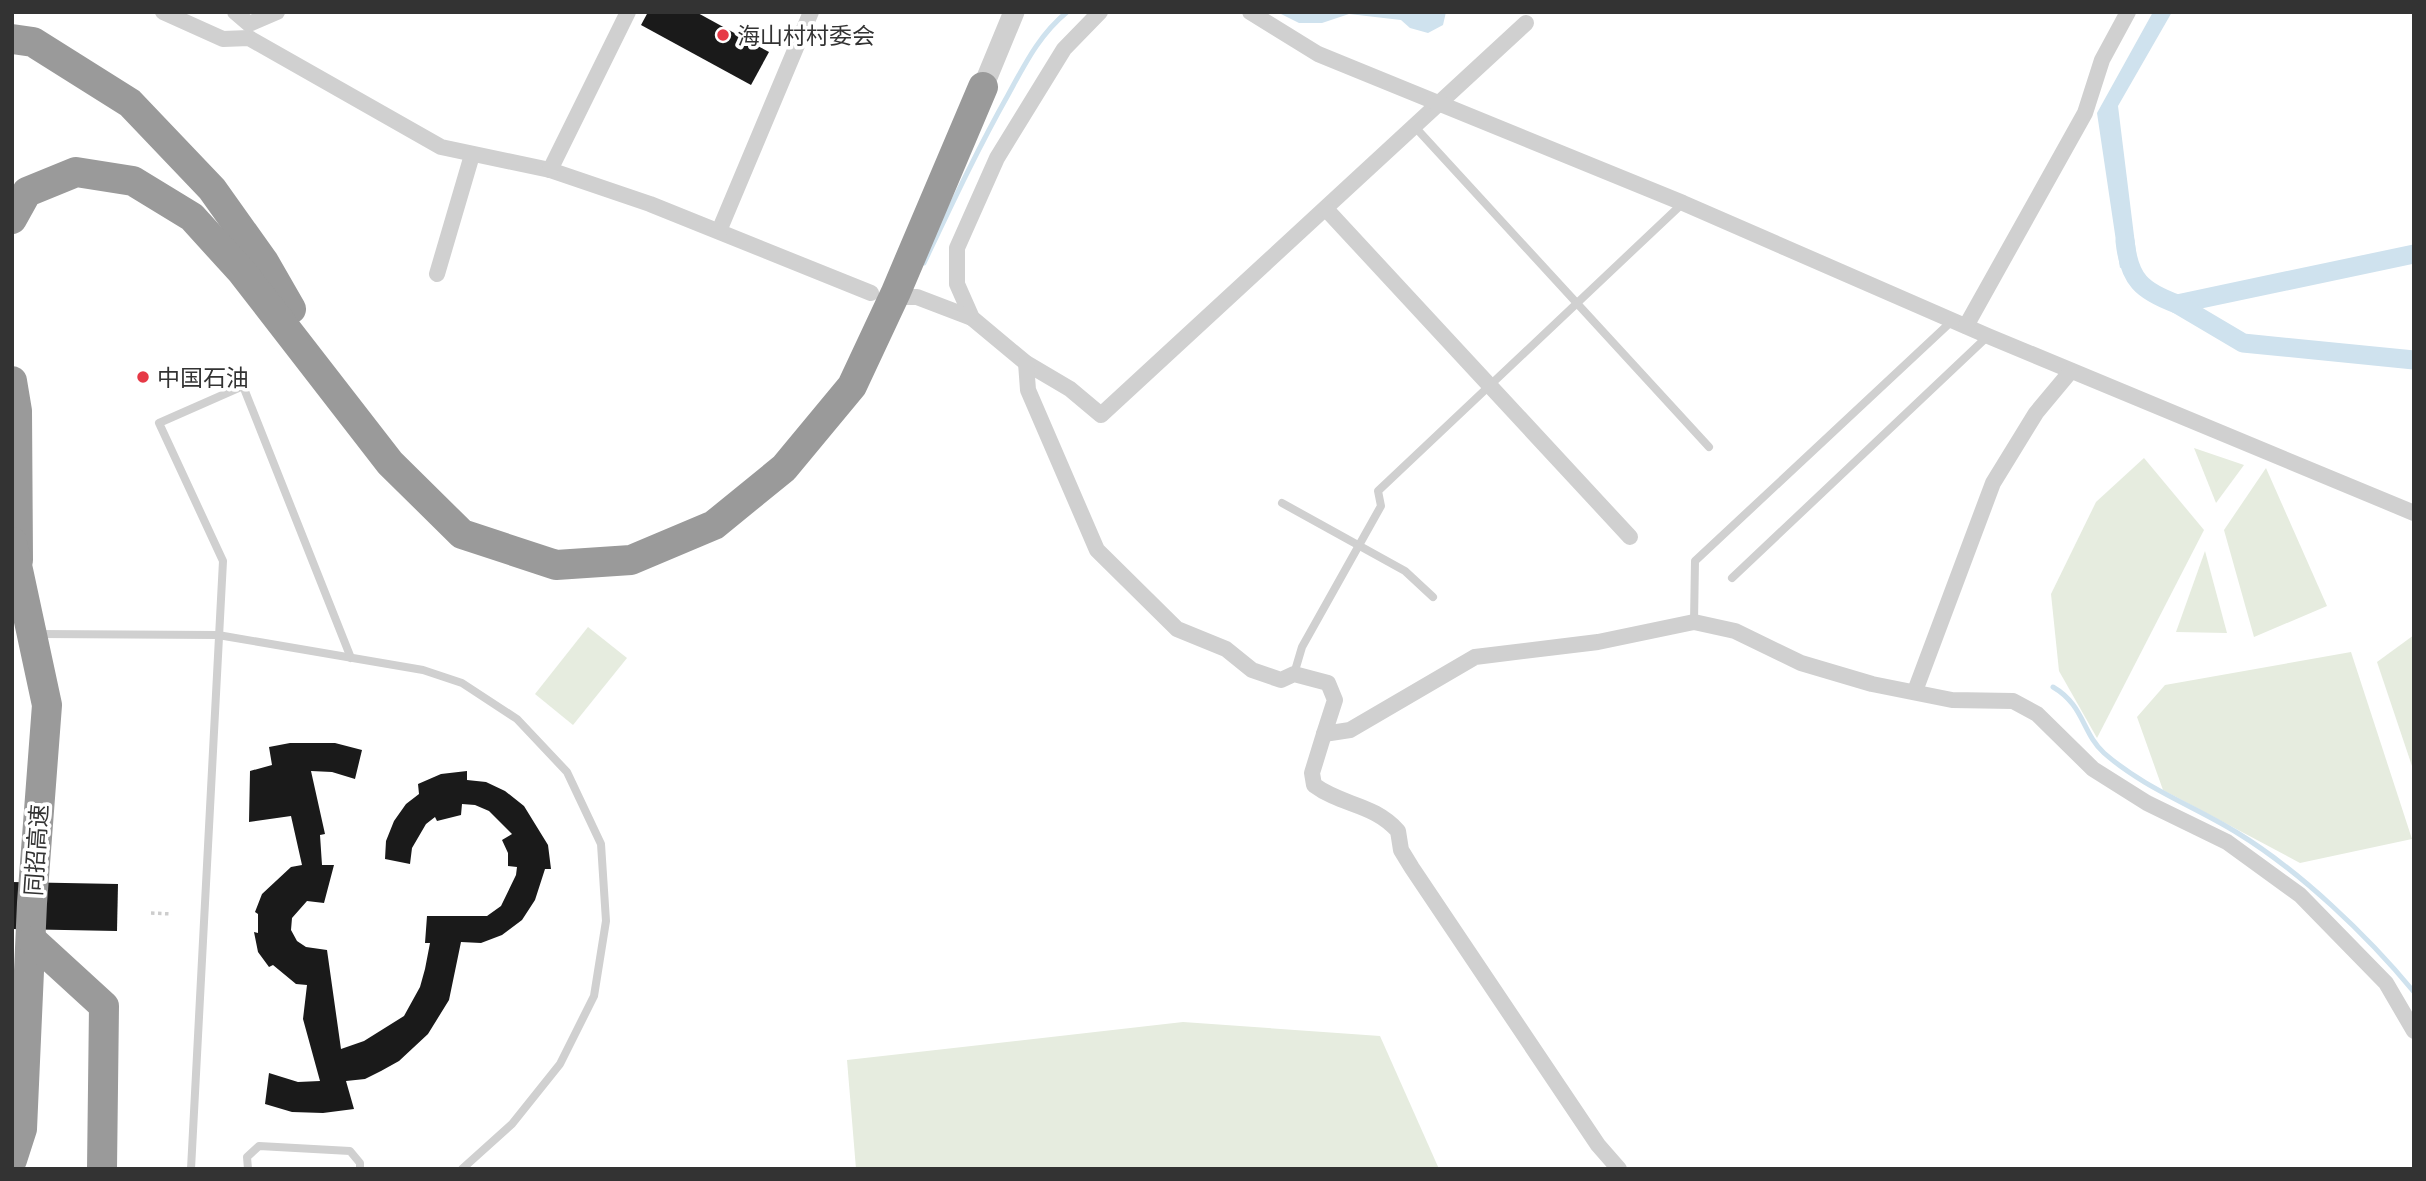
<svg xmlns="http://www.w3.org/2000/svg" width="2426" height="1181" viewBox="0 0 2426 1181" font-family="'PT Sans','Noto Sans SC',sans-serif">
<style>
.green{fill:#e6ecdf}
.water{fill:#cfe2ee}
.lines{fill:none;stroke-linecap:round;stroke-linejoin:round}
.stream{stroke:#cfe2ee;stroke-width:5}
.canal{stroke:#cfe2ee;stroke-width:19}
.building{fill:#1a1a1a}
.path{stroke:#cdcdcd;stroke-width:3.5;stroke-dasharray:3.5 3.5;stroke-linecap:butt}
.service{stroke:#d0d0d0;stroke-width:8}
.minor{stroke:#d0d0d0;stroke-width:16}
.tertiary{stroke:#d0d0d0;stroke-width:21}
.motorway{stroke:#9a9a9a;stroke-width:30}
.poi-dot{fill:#e63946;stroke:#fff;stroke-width:2.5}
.labels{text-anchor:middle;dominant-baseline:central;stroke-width:7;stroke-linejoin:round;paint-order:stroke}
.poi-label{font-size:23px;fill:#333;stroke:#fff;text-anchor:start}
.street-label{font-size:23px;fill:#333;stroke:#fff}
</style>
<rect width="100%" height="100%" fill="#fff"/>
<g class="green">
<polygon points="2194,448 2244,465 2216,503"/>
<polygon points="2144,458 2204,530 2097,738 2059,671 2051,594 2096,502"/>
<polygon points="2266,468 2327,606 2254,637 2224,530"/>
<polygon points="2205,551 2227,633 2176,632"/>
<polygon points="588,627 627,658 573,725 535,694"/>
<polygon points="2414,635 2414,772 2377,662"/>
<polygon points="2351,652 2412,839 2300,863 2163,790 2137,717 2165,685"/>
<polygon points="1183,1022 1380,1036 1439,1169 856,1169 847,1060"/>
</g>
<g class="water">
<polygon points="1277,12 1446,12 1443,25 1428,33 1410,28 1401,20 1349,14 1322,23 1299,23"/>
<polygon points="2153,12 2172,12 2118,106 2137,260 2120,268 2097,113"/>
</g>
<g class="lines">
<g class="stream">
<path d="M924,263C951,206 977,150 1008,95C1025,64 1039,35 1067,12"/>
<path d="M2053,687C2084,705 2082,733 2104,753C2144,788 2192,805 2236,832C2300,871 2367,935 2414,992"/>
</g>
<g class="canal">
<path d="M2125,241C2129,280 2142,291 2177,304L2414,254"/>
<polyline points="2177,304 2243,343 2414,360"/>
</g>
</g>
<g class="building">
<polygon points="648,12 696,12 769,52 751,85 641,25"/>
<polygon points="290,743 335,743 362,750 355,779 332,772 311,771 325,834 320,835 322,865 334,865 324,903 307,901 292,918 291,930 297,941 306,947 327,950 341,1049 364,1041 404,1016 420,987 425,969 430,943 425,943 427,916 487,916 501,906 516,875 517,867 508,866 508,853 502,840 512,834 489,811 475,805 462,804 461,815 437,821 435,817 426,824 412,848 410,864 385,859 386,841 394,821 406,804 419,794 418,784 441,774 467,771 467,780 486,782 505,791 524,806 548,845 551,869 545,869 535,900 522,920 502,935 481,943 461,942 449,1000 428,1034 399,1061 381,1071 365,1079 346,1081 354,1109 323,1113 292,1112 265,1104 269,1073 298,1082 320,1081 303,1019 307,985 296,984 273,965 269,967 258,952 254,932 258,933 258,914 255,912 262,894 291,867 302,865 291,816 249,822 250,771 272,765 269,747"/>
<polygon points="12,882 118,884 117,931 12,929"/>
</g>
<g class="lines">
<polyline class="path" points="151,913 172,914"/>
<g class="service">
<polyline points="1415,127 1709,447"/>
<polyline points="1282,503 1405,571 1433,597"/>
<polyline points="1732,578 1988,336"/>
<polyline points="1694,622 1695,561 1953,320"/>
<polyline points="39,634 218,635 423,670 462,683 517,719 567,772 601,844 606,921 594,996 560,1064 512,1124 462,1169"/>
<polyline points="1294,674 1302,647 1381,506 1378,491 1683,203"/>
<polyline points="191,1169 223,561 159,423 243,386 351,658"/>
<polyline points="248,1169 247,1157 259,1146 350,1151 360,1163 360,1169"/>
</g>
<g class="minor">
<polyline points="163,12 223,39 249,38 441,147 550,170 650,204 871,293"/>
<polyline points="235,12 249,24 277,12"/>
<polyline points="1100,12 1064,49 997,158 957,248 957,284 972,318 1026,363 1070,389 1101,415 1526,23"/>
<polyline points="1250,12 1318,54 1683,203 1988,336 2414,513"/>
<polyline points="550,170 628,12"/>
<polyline points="1326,209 1630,537"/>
<polyline points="719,231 811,12"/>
<polyline points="437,274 472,155"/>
<polyline points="901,297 917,297 972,318"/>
<polyline points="1966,326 2085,113 2102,60 2128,12"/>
<polyline points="1026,363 1028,390 1097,550 1177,629 1226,649 1252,670 1281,680 1294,674 1328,683 1335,700 1324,734"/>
<polyline points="1915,691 1993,483 2036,413 2071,371"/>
<path d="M1619,1169L1598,1145L1412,868L1401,850L1398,831C1373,803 1342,806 1314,785L1312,773L1324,734L1350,730L1475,657L1598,642L1694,622L1735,631L1801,663L1872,684L1952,700L2013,701L2037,714L2093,769L2147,803L2227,842L2300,895L2386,983L2414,1031"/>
</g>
<polyline class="tertiary" points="983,87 1014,12"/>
<g class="motorway">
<polyline points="12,39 33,42 130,103 212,189 264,262 291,309"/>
<polyline points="12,219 27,192 76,172 133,181 192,217 242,272 390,463 462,534 556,565 631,560 714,525 784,468 852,386 896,292 983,87"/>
<polyline points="12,381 17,411 18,560"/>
<polyline points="12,542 47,705 32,903 22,1129 12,1160"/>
<polyline points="33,941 104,1006 102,1169"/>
</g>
</g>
<g class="poi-dot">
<circle cx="723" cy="35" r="7"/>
<circle cx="143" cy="377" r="7"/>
</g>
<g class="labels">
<g class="poi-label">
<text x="737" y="35">海山村村委会</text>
<text x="157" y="377">中国石油</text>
</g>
<g class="street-label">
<text transform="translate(36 850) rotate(-86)">同招高速</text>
</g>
</g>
<rect width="2426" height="1181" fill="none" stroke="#333333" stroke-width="28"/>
</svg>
